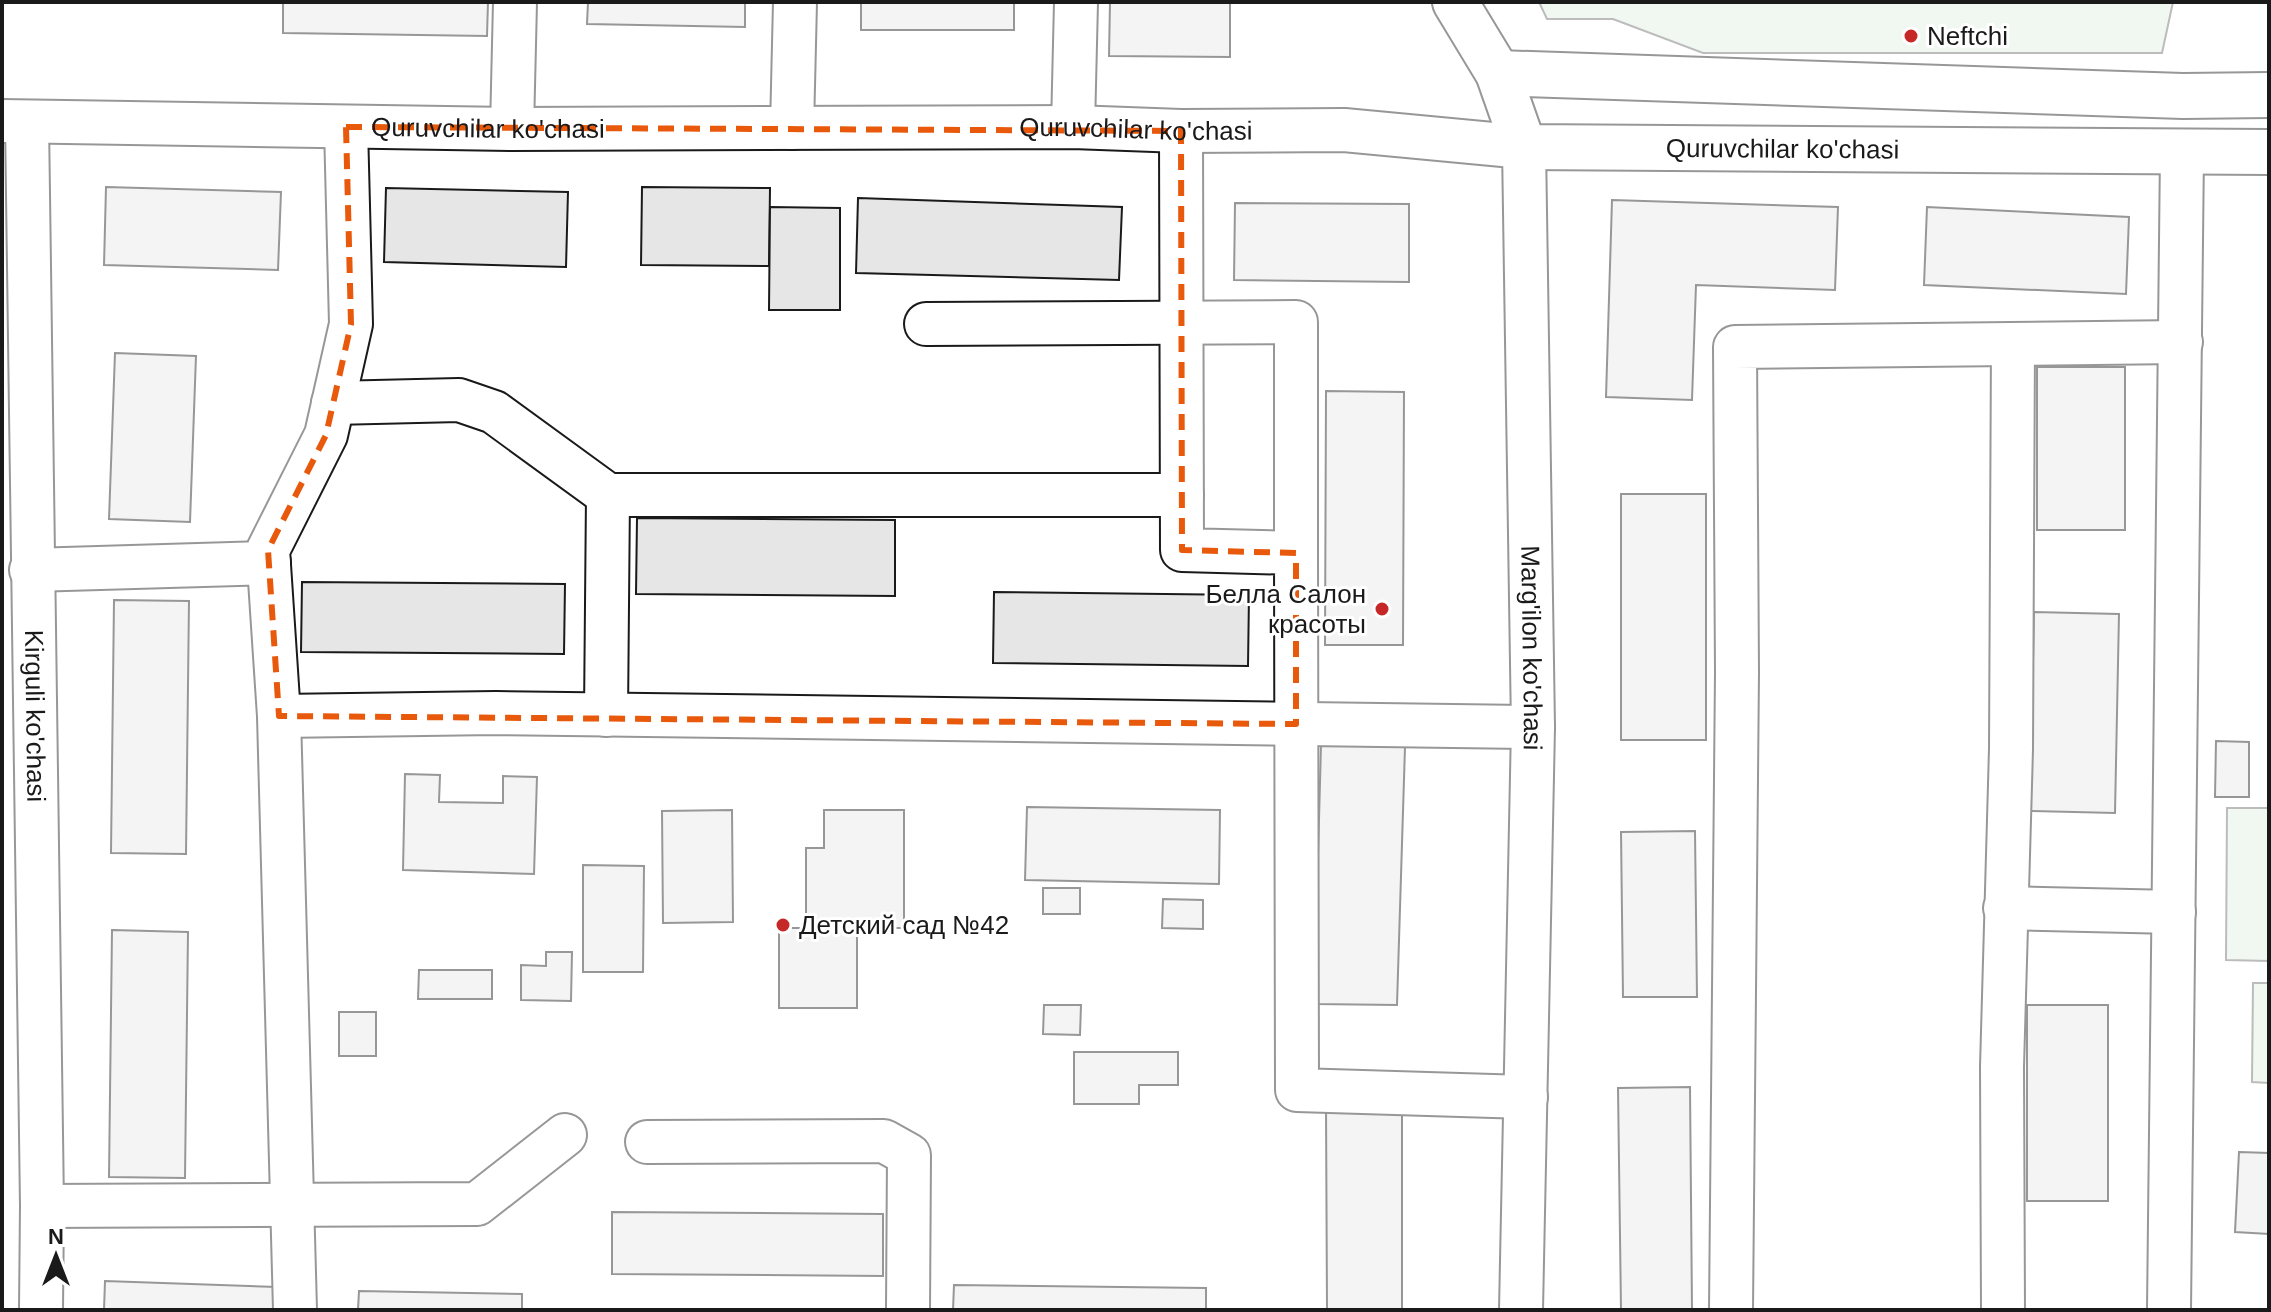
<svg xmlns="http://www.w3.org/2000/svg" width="2271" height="1312" viewBox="0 0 2271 1312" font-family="Helvetica,sans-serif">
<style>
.green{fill:#e0efe3;stroke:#6a6a6a;stroke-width:2}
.building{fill:#e6e6e6;stroke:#1a1a1a;stroke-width:2}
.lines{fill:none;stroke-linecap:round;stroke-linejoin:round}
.minor-casing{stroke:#1a1a1a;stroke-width:46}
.major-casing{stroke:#1a1a1a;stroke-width:48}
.minor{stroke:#fff;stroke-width:42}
.major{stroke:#fff;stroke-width:44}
.marked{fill:none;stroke:#e8590c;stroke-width:6;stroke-dasharray:16 10;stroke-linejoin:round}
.poi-dot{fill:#c62828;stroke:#fff;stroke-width:3}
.labels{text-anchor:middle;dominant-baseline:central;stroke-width:6;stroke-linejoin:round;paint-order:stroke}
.poi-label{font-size:26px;fill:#1a1a1a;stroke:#fff;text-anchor:start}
.street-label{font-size:26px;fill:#1a1a1a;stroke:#fff}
</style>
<rect width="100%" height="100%" fill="#fff"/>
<g class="green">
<polygon points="1539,2 2173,2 2162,53 1703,53 1613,19 1547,19"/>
<polygon points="2227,808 2269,808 2269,961 2226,960"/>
<polygon points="2253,983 2269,983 2269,1083 2252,1082"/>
</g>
<g class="building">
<polygon points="283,2 488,2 487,36 283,33"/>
<polygon points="588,2 745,2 745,27 587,24"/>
<rect x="861" y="2" width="153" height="28"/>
<polygon points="1110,2 1230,2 1230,57 1109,56"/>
<polygon points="106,187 281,192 278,270 104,265"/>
<polygon points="642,187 770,188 769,266 641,265"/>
<polygon points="386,188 568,192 566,267 384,262"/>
<polygon points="858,198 1122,207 1119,280 856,273"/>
<polygon points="1612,200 1838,207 1835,290 1696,285 1692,400 1606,397"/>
<polygon points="1235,203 1409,204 1409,282 1234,280"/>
<polygon points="770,207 840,208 840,310 769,310"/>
<polygon points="1927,207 2129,217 2126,294 1924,285"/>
<polygon points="115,353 196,356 190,522 109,519"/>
<rect x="2037" y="367" width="88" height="163"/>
<polygon points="1326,391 1404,392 1403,645 1325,645"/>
<rect x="1621" y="494" width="85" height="246"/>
<polygon points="637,518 895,520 895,596 636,594"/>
<polygon points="302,582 565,584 564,654 301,652"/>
<polygon points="994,592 1249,595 1248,666 993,663"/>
<polygon points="114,600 189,601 186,854 111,853"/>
<polygon points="2034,612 2119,614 2115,813 2030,811"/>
<polygon points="2216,741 2249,742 2249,797 2215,797"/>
<polygon points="1321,745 1405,747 1397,1005 1314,1004"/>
<polygon points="405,774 440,775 439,802 503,803 503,776 537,777 534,874 403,870"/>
<polygon points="1027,807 1220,810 1219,884 1025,880"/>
<polygon points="732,810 733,922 663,923 662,811"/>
<polygon points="824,810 904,810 904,928 857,928 857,1008 779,1008 779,928 806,928 806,848 824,848"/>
<polygon points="1695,831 1697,997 1623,997 1621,832"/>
<polygon points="583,865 644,866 643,972 583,972"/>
<rect x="1043" y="888" width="37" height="26"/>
<polygon points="1163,899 1203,900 1203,929 1162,928"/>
<polygon points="112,930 188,932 185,1178 109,1177"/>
<polygon points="546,952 572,952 571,1001 521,1000 521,965 546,966"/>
<polygon points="419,970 492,970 492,999 418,999"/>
<polygon points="1044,1005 1081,1005 1080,1035 1043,1034"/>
<rect x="2027" y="1005" width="81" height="196"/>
<rect x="339" y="1012" width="37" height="44"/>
<polygon points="1074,1052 1178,1052 1178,1085 1139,1085 1139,1104 1074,1104"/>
<polygon points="1690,1087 1692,1310 1621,1310 1618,1088"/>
<polygon points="1326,1107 1402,1107 1402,1310 1327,1310"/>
<polygon points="2239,1152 2269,1153 2269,1234 2235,1232"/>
<polygon points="612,1212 883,1214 883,1276 612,1274"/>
<polygon points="105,1281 277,1287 276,1310 104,1310"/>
<polygon points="954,1285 1206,1288 1206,1310 953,1310"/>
<polygon points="359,1291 522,1294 522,1310 358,1310"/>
</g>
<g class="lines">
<defs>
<g id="minor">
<path id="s1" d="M2,121L512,129L1073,127L1181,131L1344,130L1524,147L1533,727L1521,1310"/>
<path id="s2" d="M27,122L42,1206L41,1310"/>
<polyline points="346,127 351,324 326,435 268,550 279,716 496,713 1533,727"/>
<polyline points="1073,127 1076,2"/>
<polyline points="792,128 795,2"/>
<polyline points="512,129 515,2"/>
<polyline points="1181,131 1182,550 1296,553 1297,1090 1526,1097"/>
<polyline points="926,324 1296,322 1296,553"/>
<polyline points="333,403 459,400 494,412 608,495 1182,495"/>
<polyline points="31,570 269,563"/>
<polyline points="606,715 608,495"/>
<polyline points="279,716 295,1310"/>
<polyline points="2005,908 2174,912"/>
<polyline points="647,1142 884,1141 909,1155 908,1310"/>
<polyline points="42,1206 477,1204 565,1135"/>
<polyline points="1731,1310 1737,672 1735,347 2181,342"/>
<polyline points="2003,1310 2002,1067 2011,749 2013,344"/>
<polyline points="2169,1310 2182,152"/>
</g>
<g id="major">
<path id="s3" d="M1455,2L1498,73L1524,147L2269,152"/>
<polyline points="1498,73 2183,96 2269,95"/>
</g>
</defs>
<use href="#minor" class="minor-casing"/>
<use href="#major" class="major-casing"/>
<use href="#minor" class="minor"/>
<use href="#major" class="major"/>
</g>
<path d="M0 0H2271V1312H0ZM346,127L1181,131L1182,550L1296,553V724L279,716L268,550L326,435L351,324Z" fill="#fff" fill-opacity=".55" fill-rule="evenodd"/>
<path class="marked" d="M346,127L1181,131L1182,550L1296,553V724L279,716L268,550L326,435L351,324Z"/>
<g class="poi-dot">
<circle cx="1911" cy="36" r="8"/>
<circle cx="1382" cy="609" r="8"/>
<circle cx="783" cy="925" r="8"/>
</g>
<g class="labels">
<g class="poi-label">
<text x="1927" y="36">Neftchi</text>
<text x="1366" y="594" text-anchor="end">Белла Салон<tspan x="1366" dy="30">красоты</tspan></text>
<text x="799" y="925">Детский сад №42</text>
</g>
<g class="street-label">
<text stroke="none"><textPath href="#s1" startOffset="486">Quruvchilar ko'chasi</textPath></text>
<text stroke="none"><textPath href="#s1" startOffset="1134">Quruvchilar ko'chasi</textPath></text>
<text stroke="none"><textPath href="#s3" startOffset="420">Quruvchilar ko'chasi</textPath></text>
<text stroke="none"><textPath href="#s1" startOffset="2024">Marg'ilon ko'chasi</textPath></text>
<text stroke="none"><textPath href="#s2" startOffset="594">Kirguli ko'chasi</textPath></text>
</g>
</g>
<rect width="2271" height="1312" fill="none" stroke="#1a1a1a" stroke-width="8"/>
<g transform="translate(56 1256)" stroke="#ffffff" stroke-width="6" paint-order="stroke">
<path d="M0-6L14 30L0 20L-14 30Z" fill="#1a1a1a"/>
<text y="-12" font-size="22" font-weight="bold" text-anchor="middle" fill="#1a1a1a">N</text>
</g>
</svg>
